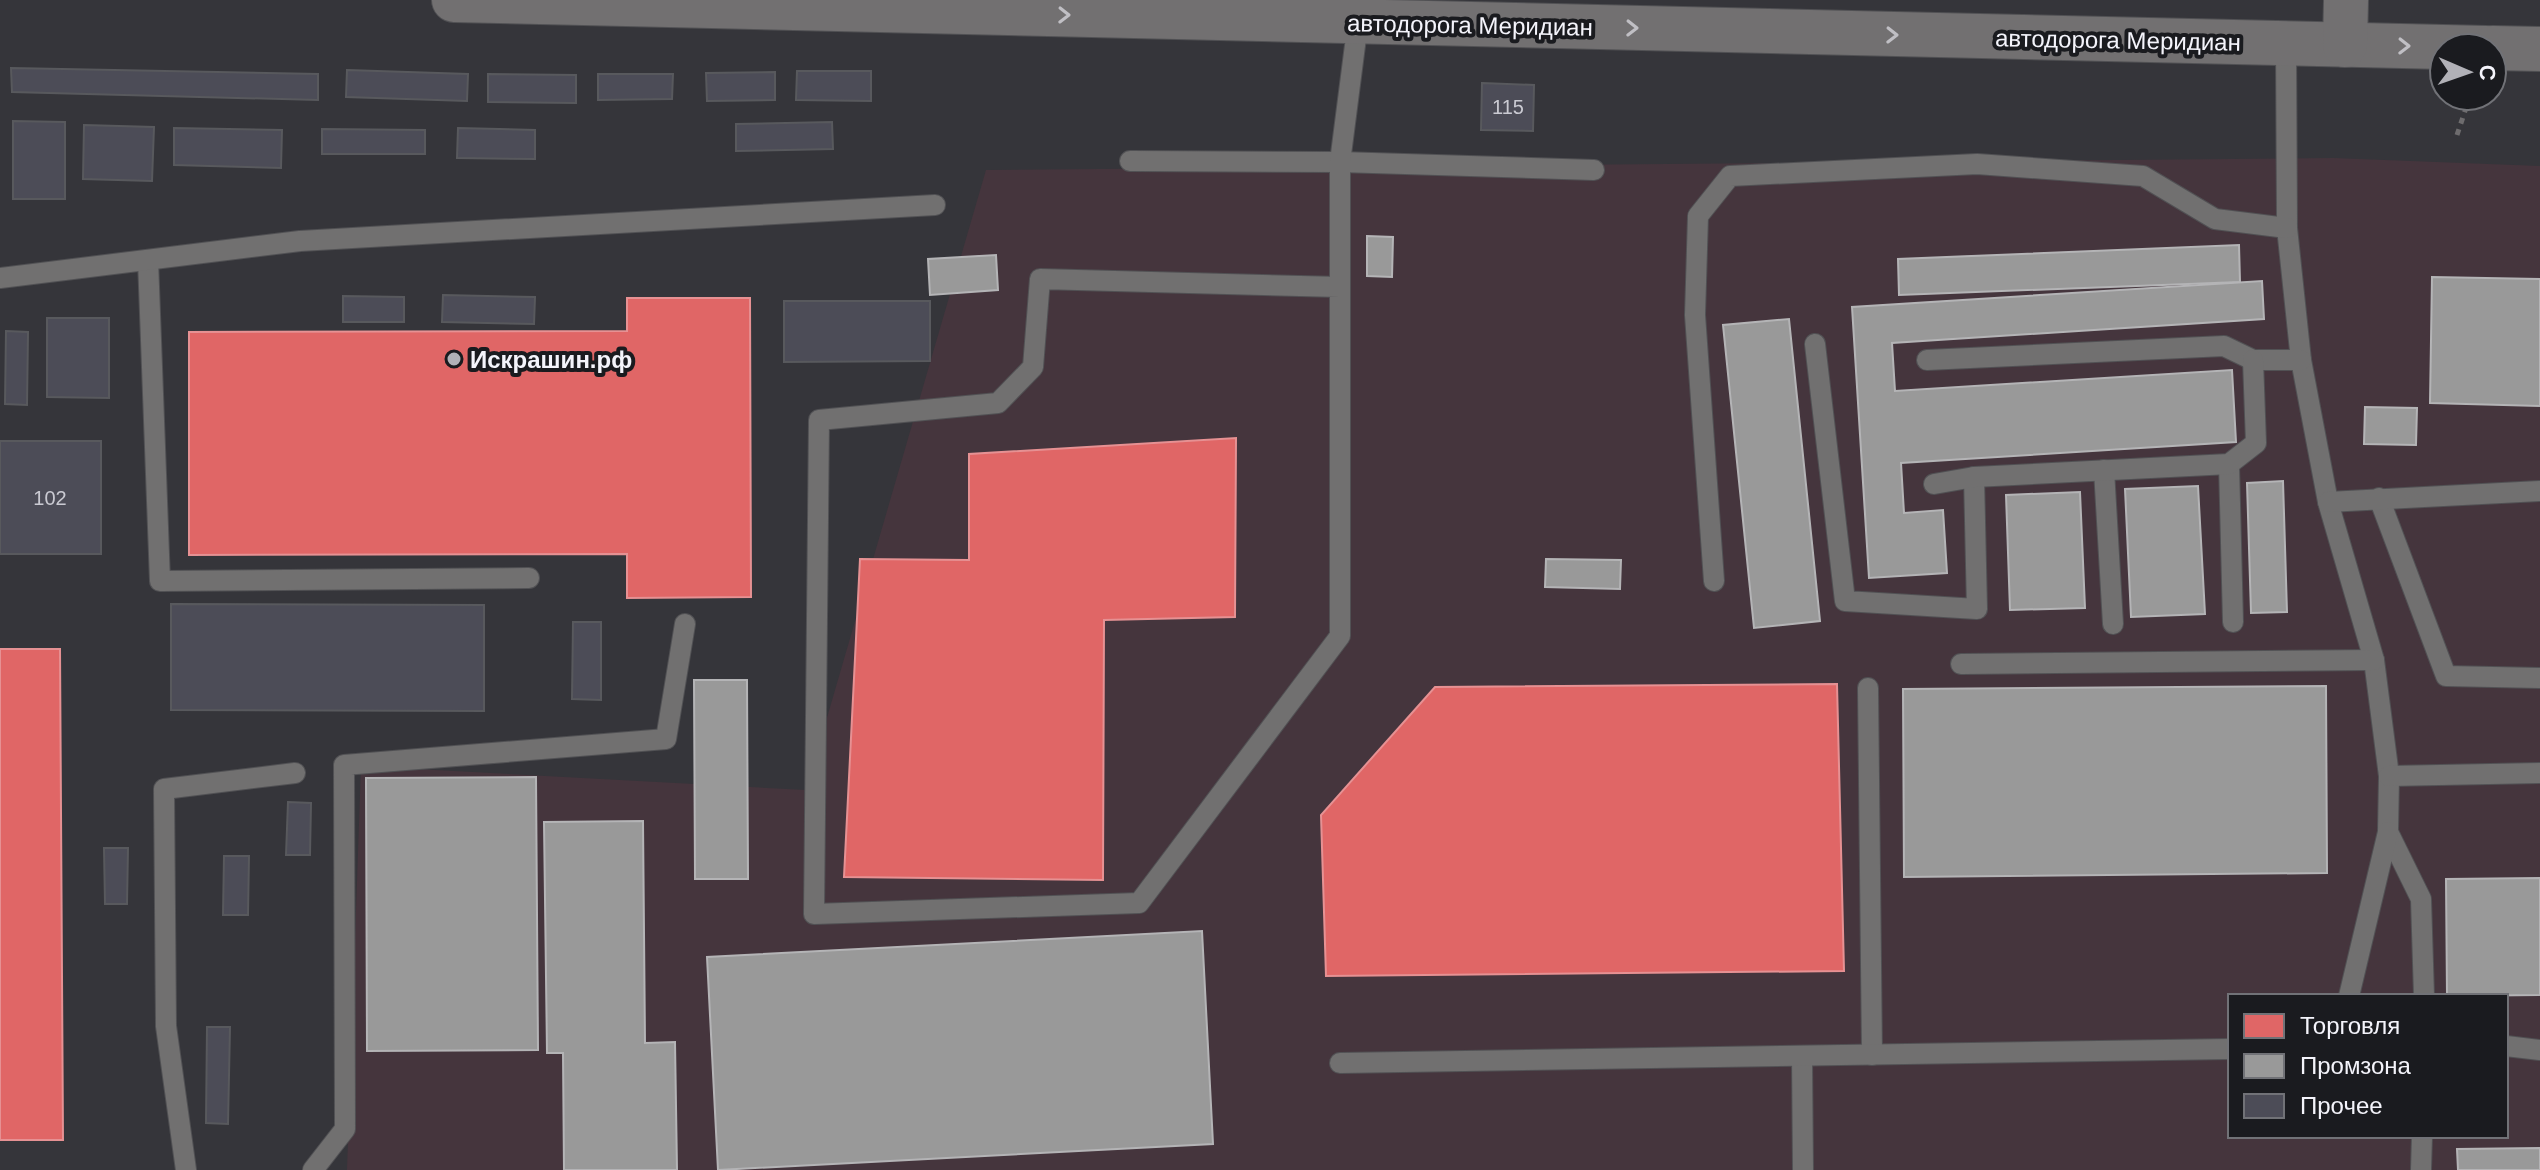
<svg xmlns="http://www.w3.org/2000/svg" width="2540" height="1170" viewBox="0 0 2540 1170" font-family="Helvetica,sans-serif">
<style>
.industrial{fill:#45353d;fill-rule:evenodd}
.shops{fill:#e06666;stroke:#e69193;stroke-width:2}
.industry{fill:#999;stroke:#b4b4b6;stroke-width:2}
.building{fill:#4c4c57;stroke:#58595d;stroke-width:2}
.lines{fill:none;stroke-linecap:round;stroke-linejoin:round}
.service-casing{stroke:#515154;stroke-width:22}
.primary-casing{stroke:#515154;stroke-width:46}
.path{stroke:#6e6c6e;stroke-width:5;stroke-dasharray:6 6;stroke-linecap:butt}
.service{stroke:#717070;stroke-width:20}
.primary{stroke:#727071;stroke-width:44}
.oneway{stroke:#c0bfc4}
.poi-dot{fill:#b1b1b7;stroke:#1a1b1f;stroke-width:3}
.labels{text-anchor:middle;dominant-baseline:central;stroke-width:8;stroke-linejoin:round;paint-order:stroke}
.number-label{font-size:20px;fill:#cacad2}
.street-label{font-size:24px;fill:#f4f4fb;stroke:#1a1b1f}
.poi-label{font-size:24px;font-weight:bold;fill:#f4f4fb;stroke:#1a1b1f;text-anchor:start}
</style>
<rect width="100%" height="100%" fill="#35353a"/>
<path class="industrial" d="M2333,158L2540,166V1170H347L361,766L806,790L986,170ZM2230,996H2506V1136H2230Z"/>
<g class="shops">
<polygon points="627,298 750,298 751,597 627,598 627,554 189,555 189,332 627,331"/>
<polygon points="1236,438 1235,617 1104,620 1103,880 844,877 860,559 969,560 969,454"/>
<polygon points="0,649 60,649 63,1140 0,1140"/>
<polygon points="1837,684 1844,971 1326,976 1321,815 1435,687"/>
</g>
<g class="industry">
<polygon points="1367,236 1393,237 1392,277 1367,276"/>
<polygon points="2239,245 2240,282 1899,295 1898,259"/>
<polygon points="996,255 998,290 930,295 928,259"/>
<polygon points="2432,277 2540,279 2540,406 2430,403"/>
<polygon points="2262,281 2264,319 1892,343 1895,391 2232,370 2236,442 1901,463 1904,513 1943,510 1947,573 1869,578 1852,307"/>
<polygon points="1789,319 1820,621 1754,628 1723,325"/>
<polygon points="2365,407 2417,408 2416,445 2364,444"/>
<polygon points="2283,481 2287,612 2251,613 2247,483"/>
<polygon points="2198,486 2205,614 2131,617 2125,489"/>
<polygon points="2080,492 2085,608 2010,610 2006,495"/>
<polygon points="1546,559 1621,560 1620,589 1545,587"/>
<polygon points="694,680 747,680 748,879 695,879"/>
<polygon points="2326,686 2327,873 1904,877 1903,689"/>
<polygon points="536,777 538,1050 367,1051 366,778"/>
<polygon points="643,821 645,1043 675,1042 677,1170 564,1170 563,1053 547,1053 544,822"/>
<polygon points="2540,878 2540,995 2447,996 2446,879"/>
<polygon points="1202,931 1213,1144 718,1170 707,957"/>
<polygon points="2540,1148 2540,1170 2458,1170 2457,1149"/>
</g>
<g class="building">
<polygon points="11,68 318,74 318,100 12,92"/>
<polygon points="347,70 468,74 467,101 346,97"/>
<polygon points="797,71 871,71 871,101 796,100"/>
<polygon points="775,72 775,100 707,101 706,73"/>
<polygon points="488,74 576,75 576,103 488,102"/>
<polygon points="598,74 673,74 672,99 598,100"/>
<polygon points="1482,83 1534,85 1533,131 1481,130"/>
<polygon points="13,121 65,122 65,199 13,199"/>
<polygon points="832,122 833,149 736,151 736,124"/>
<polygon points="84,125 154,127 152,181 83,179"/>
<polygon points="174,128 282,130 281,168 174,165"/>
<polygon points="458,128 535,130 535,159 457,158"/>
<polygon points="322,129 425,130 425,154 322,154"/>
<polygon points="443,295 535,297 534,324 442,322"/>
<polygon points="343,296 404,297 404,322 343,322"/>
<polygon points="784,301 930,301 930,361 784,362"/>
<polygon points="47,318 109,318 109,398 47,397"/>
<polygon points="6,331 28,332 27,405 5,404"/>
<rect x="0" y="441" width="101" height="113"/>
<polygon points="171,604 484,605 484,711 171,710"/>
<polygon points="573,622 601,622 601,700 572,699"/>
<polygon points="288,802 311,803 310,855 286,855"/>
<polygon points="104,848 128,848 127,904 105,904"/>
<polygon points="224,856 249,856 248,915 223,915"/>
<polygon points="207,1027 230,1027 228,1124 206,1123"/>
</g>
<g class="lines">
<defs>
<g id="service">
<polyline points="2286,44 2287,228 2301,360 2328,502 2374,660 2389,776 2388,832 2421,899 2424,996"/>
<polyline points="1130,161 1340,162 1594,170"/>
<polyline points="148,260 160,581 529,578"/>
<polyline points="0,278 300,241 935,205"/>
<polyline points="1340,287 1040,279 1033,367 998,403 819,420 814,914 1139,903 1340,636 1340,162 1358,22"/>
<polyline points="1815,344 1845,601 1977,609 1974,477"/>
<polyline points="1927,360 2224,346 2253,360 2301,360"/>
<polyline points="2229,464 2233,622"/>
<polyline points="2104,470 2113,624"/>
<polyline points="1934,484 1974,477 2229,464 2256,443 2253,360"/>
<polyline points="2379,498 2446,676 2540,678"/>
<polyline points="2328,502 2540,491"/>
<polyline points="1714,581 1695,315 1698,216 1730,176 1977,164 2143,176 2215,219 2287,228"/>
<polyline points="1961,664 2374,660"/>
<polyline points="1868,688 1872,1055"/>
<polyline points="2389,776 2540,773"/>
<polyline points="2349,996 2388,832"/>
<polyline points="2506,1046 2540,1050"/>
<polyline points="1802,1056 1803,1170"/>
<polyline points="1340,1063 2230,1049"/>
<polyline points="186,1170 166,1026 164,789 295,773"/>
<polyline points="313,1170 345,1129 344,765 666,739 685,624"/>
<polyline points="2421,1170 2422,1136"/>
</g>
<g id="primary">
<polyline points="454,0 2486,48"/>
<polyline points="2345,45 2346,0"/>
<polyline points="2492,48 2540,49"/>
</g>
</defs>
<use href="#service" class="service-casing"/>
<use href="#primary" class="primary-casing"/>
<polyline class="path" points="2457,135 2470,96"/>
<use href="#service" class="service"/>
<use href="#primary" class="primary"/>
</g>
<defs><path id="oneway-chevron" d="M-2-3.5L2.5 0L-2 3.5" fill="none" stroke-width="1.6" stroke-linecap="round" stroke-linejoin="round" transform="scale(2)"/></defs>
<g class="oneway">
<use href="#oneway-chevron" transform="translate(1064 15) rotate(1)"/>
<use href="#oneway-chevron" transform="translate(1632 28) rotate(1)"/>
<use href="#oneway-chevron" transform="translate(1892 35) rotate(1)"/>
<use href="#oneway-chevron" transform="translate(2404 46) rotate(1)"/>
</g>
<circle class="poi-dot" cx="454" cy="359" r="8"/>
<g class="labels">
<g class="number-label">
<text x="1508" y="107">115</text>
<text x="50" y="498">102</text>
</g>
<g class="street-label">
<text transform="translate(1470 25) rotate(1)">автодорога Меридиан</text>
<text transform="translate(2118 40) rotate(1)">автодорога Меридиан</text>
</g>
<g class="poi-label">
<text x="470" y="359">Искрашин.рф</text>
</g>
</g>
<rect x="2228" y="994" width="280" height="144" fill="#1a1b1f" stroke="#717277" stroke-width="2"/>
<rect x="2244" y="1014" width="40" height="24" fill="#e06666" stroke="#717277" stroke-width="2"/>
<text x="2300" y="1034" font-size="24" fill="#f4f4fb">Торговля</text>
<rect x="2244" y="1054" width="40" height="24" fill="#999999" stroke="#717277" stroke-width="2"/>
<text x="2300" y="1074" font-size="24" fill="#f4f4fb">Промзона</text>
<rect x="2244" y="1094" width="40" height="24" fill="#4c4c57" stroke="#717277" stroke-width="2"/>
<text x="2300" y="1114" font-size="24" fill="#f4f4fb">Прочее</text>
<g transform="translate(2468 72) rotate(92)"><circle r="38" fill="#1a1b1f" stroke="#717277" stroke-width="2"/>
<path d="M0-6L14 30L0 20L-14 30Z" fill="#b1b1b7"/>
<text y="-12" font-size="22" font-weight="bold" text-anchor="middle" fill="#f4f4fb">С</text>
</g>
</svg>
